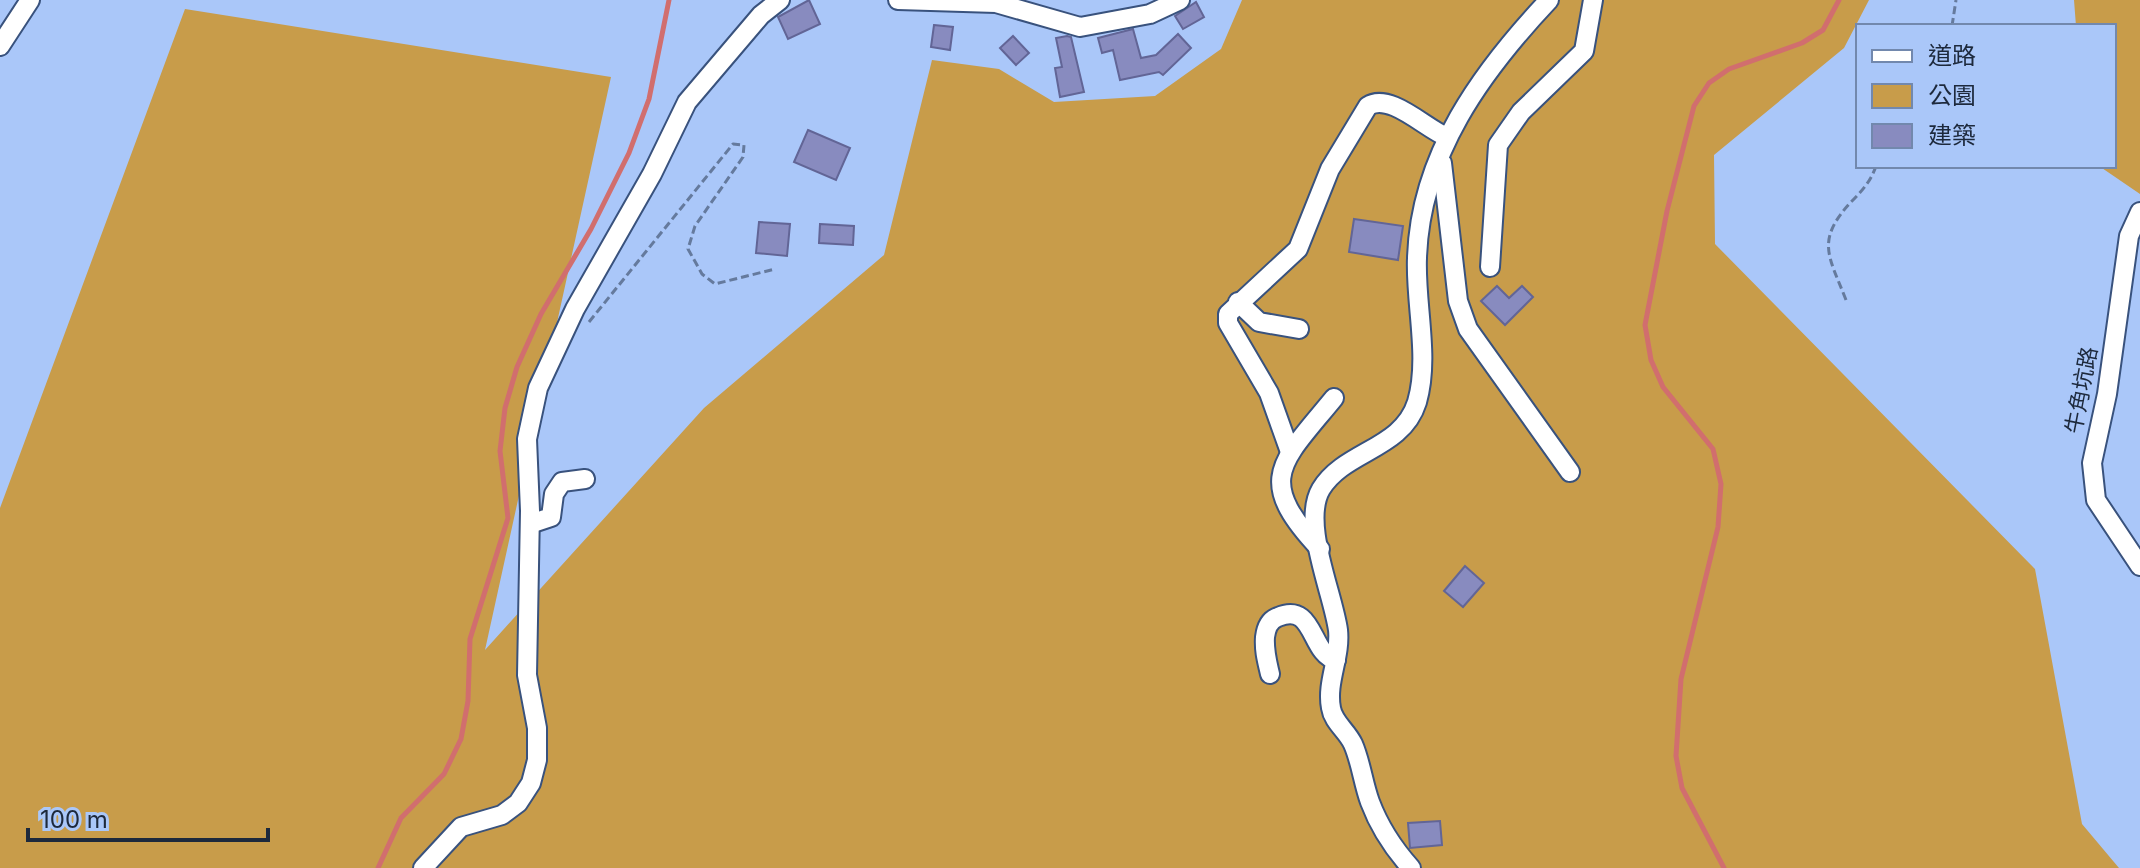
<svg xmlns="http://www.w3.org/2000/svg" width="2140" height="868" viewBox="0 0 2140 868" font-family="Inter,'Noto Sans TC',sans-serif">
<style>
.green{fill:#c89c4a}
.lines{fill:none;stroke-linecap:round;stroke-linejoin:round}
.stream{stroke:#d16e6e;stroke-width:5}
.building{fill:#888bbf;stroke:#626596;stroke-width:2}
.minor-casing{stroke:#39527d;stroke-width:22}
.path{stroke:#657a9d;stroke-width:3;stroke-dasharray:8 4;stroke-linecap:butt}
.minor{stroke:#fff;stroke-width:18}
.labels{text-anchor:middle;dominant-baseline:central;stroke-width:6;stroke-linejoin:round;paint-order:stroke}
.street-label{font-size:22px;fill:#1d293c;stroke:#aac7f9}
</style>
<rect width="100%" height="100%" fill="#aac7f9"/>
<g class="green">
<polygon points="1242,0 1869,0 1844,48 1714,155 1715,244 2035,569 2082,824 2119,868 0,868 0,508 185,9 611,77 485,650 704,408 884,255 932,60 999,69 1054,102 1155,96 1221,49"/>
<polygon points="2074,0 2140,0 2140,194 2099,166 2114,166 2114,26 2076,26"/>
</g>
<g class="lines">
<g class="stream">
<polyline points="378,868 401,818 444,774 461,739 468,701 470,639 508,518 500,451 505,408 517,367 541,314 591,229 629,153 649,99 669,0"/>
<polyline points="1724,868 1682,788 1676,756 1681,679 1718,527 1721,484 1713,449 1663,387 1651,360 1645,325 1667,211 1694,106 1709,83 1729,69 1802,43 1823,30 1839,0"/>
</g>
</g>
<g class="building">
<polygon points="809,0 820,24 788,39 778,17"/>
<polygon points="1196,2 1204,17 1183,29 1175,16"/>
<polygon points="934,25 953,27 950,50 931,47"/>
<polygon points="1133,29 1141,58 1156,55 1178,34 1191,48 1163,75 1159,72 1120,80 1113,50 1102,53 1098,38"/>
<polygon points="1013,36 1029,53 1016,65 1000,48"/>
<polygon points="1067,36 1071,37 1084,92 1060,97 1055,68 1062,67 1056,38"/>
<polygon points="808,130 850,148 836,180 794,162"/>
<polygon points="1354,219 1403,226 1398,260 1349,252"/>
<polygon points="759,222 790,224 787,256 756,253"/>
<polygon points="820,224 854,226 853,245 819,243"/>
<polygon points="1497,286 1509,298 1522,286 1533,297 1505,325 1481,301"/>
<polygon points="1465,566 1484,583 1463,607 1444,591"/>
<polygon points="1440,821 1442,845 1410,848 1408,823"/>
</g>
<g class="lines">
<defs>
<g id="minor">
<polyline points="898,0 996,3 1080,27 1150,14 1180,0"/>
<polyline points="0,46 30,0"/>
<polyline points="1442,163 1458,301 1468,329 1570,472"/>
<polyline points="2140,212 2129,236 2107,394 2092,463 2096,500 2140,566"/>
<polyline points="1490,267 1498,145 1521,112 1584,51 1593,0"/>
<polyline points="1238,302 1259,322 1299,329"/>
<path d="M1290,452L1269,393L1228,323V314L1298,249L1330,169L1368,106C1390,92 1426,129 1447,137"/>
<polyline points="530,524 551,517 554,494 562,482 585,479"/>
<path d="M1320,549C1254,479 1281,463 1334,398"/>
<path d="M1270,674C1267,661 1264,651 1265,637C1266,629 1269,620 1278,617C1315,601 1310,655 1336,660"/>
<polyline points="423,868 461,827 502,815 518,803 531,783 537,760 537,728 527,675 530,511 527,439 538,388 575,309 652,174 687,102 761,15 780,0"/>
<path d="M1411,868C1394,849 1379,826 1370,802C1363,783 1361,762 1353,744C1347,731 1333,722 1331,708C1326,682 1341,657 1338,630C1333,593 1301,523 1321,489C1345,450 1402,450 1417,402C1430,357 1415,304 1417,258C1420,155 1482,71 1549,0"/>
</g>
</defs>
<use href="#minor" class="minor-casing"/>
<g class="path">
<polyline points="1952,26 1956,0"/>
<path d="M1846,300C1829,256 1815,241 1851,202C1862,191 1871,181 1876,166"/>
<polyline points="589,322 733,144 744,145 743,157 695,226 688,249 702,274 715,284 775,269"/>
</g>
<use href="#minor" class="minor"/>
</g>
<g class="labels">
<g class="street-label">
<text transform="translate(2081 390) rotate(-79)">牛角坑路</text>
</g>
</g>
<rect x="1856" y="24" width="260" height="144" fill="#aac7f9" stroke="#7288ad" stroke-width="2"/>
<rect x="1872" y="50" width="40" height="12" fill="#ffffff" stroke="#7288ad" stroke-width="2"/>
<text x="1928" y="64" font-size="24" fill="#1d293c">道路</text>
<rect x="1872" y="84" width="40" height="24" fill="#c89c4a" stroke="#7288ad" stroke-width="2"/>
<text x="1928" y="104" font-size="24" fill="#1d293c">公園</text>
<rect x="1872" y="124" width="40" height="24" fill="#888bbf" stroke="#7288ad" stroke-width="2"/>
<text x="1928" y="144" font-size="24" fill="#1d293c">建築</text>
<path d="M28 828v12h240v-12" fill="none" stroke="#1d293c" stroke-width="4"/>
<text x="40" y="828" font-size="24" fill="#1d293c" stroke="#aac7f9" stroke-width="6" paint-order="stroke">100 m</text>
</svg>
